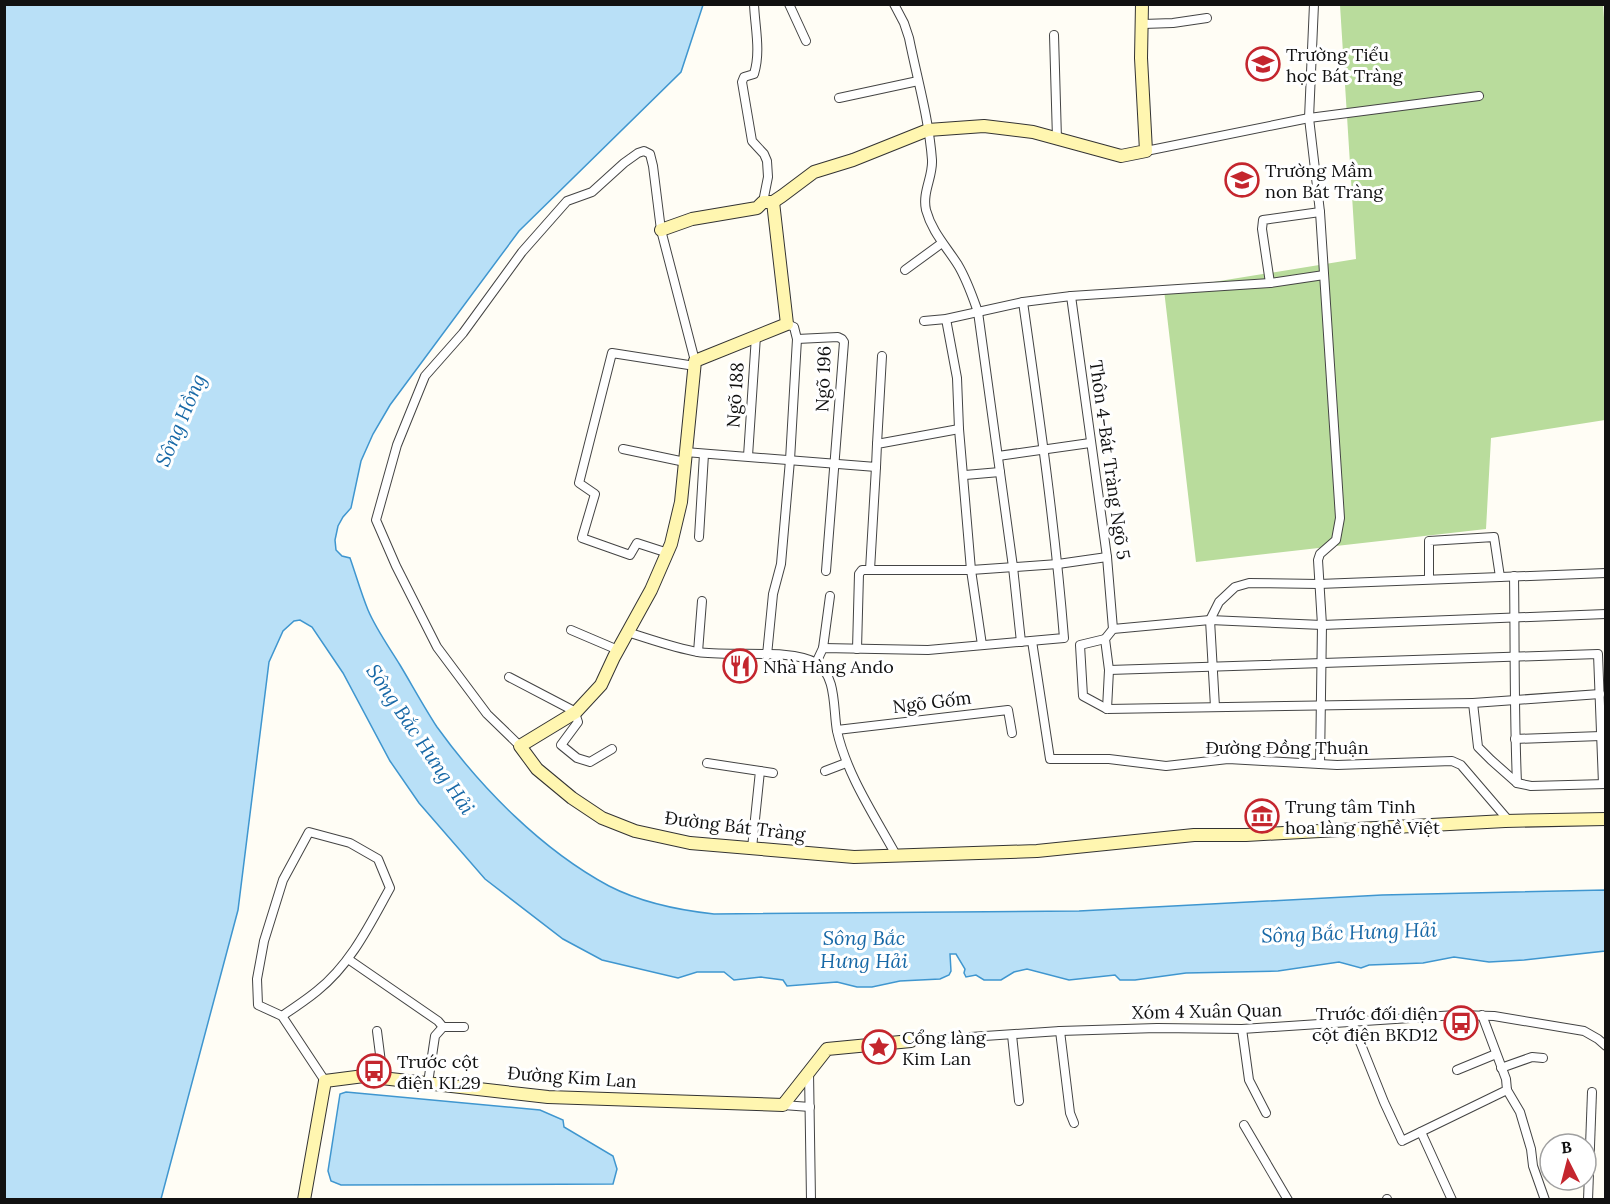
<svg xmlns="http://www.w3.org/2000/svg" width="1610" height="1204" viewBox="0 0 1610 1204" font-family="Lora,serif">
<style>
.forest{fill:#b9dc9c}
.water{fill:#b9e0f7;stroke:#3f96cf;stroke-width:1.5}
.lines{fill:none;stroke-linecap:round;stroke-linejoin:round}
.street-casing{stroke:#444;stroke-width:10}
.secondary-casing{stroke:#333;stroke-width:14}
.street{stroke:#fff;stroke-width:8}
.secondary{stroke:#fff6b0;stroke-width:12}
.labels{text-anchor:middle;dominant-baseline:central;stroke-width:6;stroke-linejoin:round;paint-order:stroke}
.poi-label{font-size:18px;fill:#111;stroke:#fff;text-anchor:start}
.street-label{font-size:18px;fill:#111;stroke:#fff}
.water-label{font-size:20px;font-style:italic;fill:#1768a6;stroke:#fff}
</style>
<rect width="100%" height="100%" fill="#fffdf5"/>
<polygon class="forest" points="1340,5 1603,5 1606,43 1605,420 1491,438 1486,529 1196,562 1164,290 1356,259"/>
<g class="water">
<path d="M5,4L703,5L681,72L519,231L390,405L373,434L361,461L351,508L343,517L338,526L335,540L336,550L342,556L350,558C356,575 361,593 368,610C376,629 389,647 400,665C412,685 424,707 437,727C481,788 542,850 609,886C642,903 677,910 714,914L1079,911L1382,895L1605,890V951L1524,960L1489,962L1454,957L1423,963L1369,965L1361,968L1339,962L1278,971L1186,973L1135,980H1120L1115,975L1069,980L1027,969L1014,972L1001,980H984L976,975L966,977L964,973L965,969L956,954H950L951,971L949,975L940,979L900,981L872,987H857L837,982L787,986L783,980L761,977L734,980L724,972H697L678,978L602,960L563,939L485,879L419,803L390,761L343,673L312,627L300,620L294,621L283,631L269,662L238,910L161,1199H5Z"/>
<polygon points="346,1092 540,1110 563,1120 564,1127 613,1156 617,1169 613,1184 341,1185 331,1181 328,1171 340,1094"/>
</g>
<g class="lines">
<defs>
<g id="street">
<path d="M754,4C755,28 761,51 754,74L744,77L742,82L752,141L764,154L767,161L768,177L763,202"/>
<polyline points="789,4 806,41"/>
<path d="M894,4L904,23L909,38C917,78 929,119 932,160C933,177 922,192 926,210C932,232 946,246 958,265C967,280 972,295 978,312L1013,567L1021,642"/>
<polyline points="1314,4 1309,118 1320,212 1340,518 1336,540 1320,554 1318,560 1322,625 1320,764"/>
<polyline points="1143,24 1173,23 1207,18"/>
<polyline points="1054,35 1057,139"/>
<polyline points="839,98 918,81"/>
<polyline points="1146,151 1309,118 1479,96"/>
<polyline points="905,270 942,243"/>
<polyline points="1270,283 1262,229 1263,220 1320,212"/>
<polyline points="1071,296 1107,557 1113,629"/>
<polyline points="946,319 957,378 959,429 971,570 982,645"/>
<polyline points="924,321 946,319 1023,302 1071,296 1270,283 1324,275"/>
<polyline points="797,339 838,337 842,339 844,342 826,571"/>
<polyline points="877,444 882,356"/>
<polyline points="623,449 685,462"/>
<polyline points="685,452 876,467 877,444 959,429"/>
<polyline points="748,456 756,336"/>
<polyline points="998,456 1090,443"/>
<polyline points="876,467 870,570 971,570 1058,564 1107,557"/>
<polyline points="965,475 1000,472"/>
<polyline points="699,537 704,454"/>
<polyline points="668,553 637,543 630,555 582,538 595,494 579,483 612,353 695,366"/>
<path d="M1514,576C1515,645 1514,714 1517,783"/>
<polyline points="1429,579 1429,541 1494,537 1500,577"/>
<polyline points="1606,614 1322,625 1210,620 1113,629 1105,639 1109,670 1107,709 1473,703 1478,747 1491,760 1517,783 1531,786 1606,784"/>
<polyline points="571,630 618,650"/>
<path d="M627,632C650,639 674,648 698,652C728,657 792,648 816,663C837,675 833,710 837,731C847,775 874,815 896,855"/>
<polyline points="1105,639 1080,645 1083,696 1107,709"/>
<polyline points="1032,641 1050,759 1109,759 1166,766 1228,759 1337,765 1452,761 1461,765 1509,821"/>
<polyline points="823,648 830,596"/>
<polyline points="857,649 859,574 862,570 870,570"/>
<polyline points="698,652 702,601"/>
<polyline points="767,655 773,594 781,564 790,460 797,339 794,327 787,324"/>
<path d="M816,663L823,648L928,650L1064,638C1055,525 1039,414 1023,302"/>
<polyline points="1109,670 1598,654 1603,784"/>
<polyline points="509,677 576,712"/>
<polyline points="1473,703 1600,694"/>
<polyline points="1215,707 1210,620 1219,602 1235,587 1249,583 1319,584 1606,573"/>
<polyline points="575,713 578,722 561,745 577,758 590,762 612,749"/>
<polyline points="837,730 1008,710 1012,733"/>
<polyline points="1515,739 1601,736"/>
<polyline points="520,746 487,714 437,647 396,566 376,520 397,445 425,376 463,333 522,252 567,201 592,192 624,163 638,153 644,151 650,154 653,166 661,230 695,361"/>
<polyline points="707,763 760,771 752,848"/>
<polyline points="760,771 773,773"/>
<polyline points="825,771 846,763"/>
<polyline points="348,959 438,1021 443,1027"/>
<path d="M282,1016L258,1005L257,979L264,941L283,880L309,832L350,843L378,859L390,888C370,924 351,964 317,991C306,1000 294,1008 282,1016L325,1081"/>
<polyline points="1352,1022 1384,1102 1402,1141 1507,1090 1506,1079 1482,1015"/>
<polyline points="1242,1029 1249,1080 1266,1113"/>
<polyline points="377,1031 383,1078"/>
<polyline points="1060,1031 1070,1113 1074,1123"/>
<polyline points="1012,1035 1019,1101"/>
<polyline points="911,1041 1060,1031 1157,1028 1242,1029 1456,1015 1494,1016 1584,1031 1598,1039 1606,1046"/>
<polyline points="1501,1068 1532,1057 1543,1058"/>
<polyline points="1457,1070 1496,1054"/>
<polyline points="809,1072 811,1200"/>
<polyline points="428,1083 435,1036 443,1027 464,1027"/>
<polyline points="1507,1090 1520,1112 1531,1149 1533,1166 1545,1200"/>
<polyline points="783,1105 810,1107"/>
<polyline points="1244,1125 1288,1200"/>
<polyline points="1421,1132 1452,1200"/>
<polyline points="1387,1199 1387,1200"/>
<polyline points="1588,1200 1592,1092"/>
</g>
<g id="secondary">
<polyline points="773,202 787,324 695,361 681,502 671,544 651,590 614,657 601,685 576,712 520,746 537,769 572,798 602,818 635,831 690,843 854,857 1037,851 1194,835 1246,835 1505,821 1606,819"/>
<polyline points="661,230 692,219 757,208 763,202 773,202 782,196 814,172 853,160 928,130 984,126 1033,132 1121,156 1146,151 1141,58 1142,4"/>
<polyline points="304,1200 325,1081 364,1076 548,1097 783,1105 827,1049 911,1041"/>
</g>
</defs>
<use href="#street" class="street-casing"/>
<use href="#secondary" class="secondary-casing"/>
<use href="#street" class="street"/>
<use href="#secondary" class="secondary"/>
</g>
<defs>
<symbol id="school-ring" viewBox="-11 -11 22 22"><circle r="9.5" fill="#fff" stroke="#c4262e" stroke-width="1.5"/><path d="M0-5L7-2L0 1L-7-2ZM-4 1L0 2.5L4 1V4Q0 6-4 4Z" fill="#c4262e"/></symbol>
<symbol id="restaurant-ring" viewBox="-11 -11 22 22"><circle r="9.5" fill="#fff" stroke="#c4262e" stroke-width="1.5"/><path d="M-5-6h1v4h1v-4h1v4h1v-4h1v5L-1.5 .5V6h-2V.5L-5-1ZM5-6V6H3V1.5H1.5Q1.5-4 5-6Z" fill="#c4262e"/></symbol>
<symbol id="museum-ring" viewBox="-11 -11 22 22"><circle r="9.5" fill="#fff" stroke="#c4262e" stroke-width="1.5"/><path d="M0-6L6-3V-2H-6V-3ZM-5-1h2V3h-2ZM-1-1h2V3h-2ZM3-1h2V3H3ZM-6 4H6V6H-6Z" fill="#c4262e"/></symbol>
<symbol id="bus-ring" viewBox="-11 -11 22 22"><circle r="9.5" fill="#fff" stroke="#c4262e" stroke-width="1.5"/><path d="M-5-6H5V4H4V6H2V4H-2V6H-4V4H-5ZM-3.5-4V0h7V-4ZM-3.5 1.2v1.5H-2V1.2ZM2 1.2v1.5H3.5V1.2Z" fill="#c4262e"/></symbol>
<symbol id="sight-ring" viewBox="-11 -11 22 22"><circle r="9.5" fill="#fff" stroke="#c4262e" stroke-width="1.5"/><path d="M0-6L1.8-2.2L6-1.7L2.9 1.2L3.7 5.4L0 3.3L-3.7 5.4L-2.9 1.2L-6-1.7L-1.8-2.2Z" fill="#c4262e"/></symbol>
</defs>
<g fill-rule="evenodd">
<use href="#school-ring" x="1244" y="45" width="38" height="38"/>
<use href="#school-ring" x="1223" y="161" width="38" height="38"/>
<use href="#restaurant-ring" x="721" y="647" width="38" height="38"/>
<use href="#museum-ring" x="1243" y="797" width="38" height="38"/>
<use href="#bus-ring" x="1442" y="1004" width="38" height="38"/>
<use href="#sight-ring" x="860" y="1028" width="38" height="38"/>
<use href="#bus-ring" x="355" y="1052" width="38" height="38"/>
</g>
<g class="labels">
<g class="poi-label">
<text x="1286" y="54">Trường Tiểu<tspan x="1286" dy="21">học Bát Tràng</tspan></text>
<text x="1265" y="170">Trường Mầm<tspan x="1265" dy="21">non Bát Tràng</tspan></text>
<text x="763" y="666">Nhà Hàng Ando</text>
<text x="1285" y="806">Trung tâm Tinh<tspan x="1285" dy="21">hoa làng nghề Việt</tspan></text>
<text x="1438" y="1013" text-anchor="end">Trước đối diện<tspan x="1438" dy="21">cột điện BKD12</tspan></text>
<text x="902" y="1037">Cổng làng<tspan x="902" dy="21">Kim Lan</tspan></text>
<text x="397" y="1061">Trước cột<tspan x="397" dy="21">điện KL29</tspan></text>
</g>
<g class="street-label">
<text transform="translate(823 379) rotate(-88)">Ngõ 196</text>
<text transform="translate(735 395) rotate(-86)">Ngõ 188</text>
<text transform="translate(1110 460) rotate(82)">Thôn 4-Bát Tràng Ngõ 5</text>
<text transform="translate(932 702) rotate(-7)">Ngõ Gốm</text>
<text x="1287" y="747">Đường Đồng Thuận</text>
<text transform="translate(735 826) rotate(7)">Đường Bát Tràng</text>
<text transform="translate(1207 1011) rotate(-1)">Xóm 4 Xuân Quan</text>
<text transform="translate(572 1077) rotate(4)">Đường Kim Lan</text>
</g>
<g class="water-label">
<text transform="translate(180 420) rotate(-67)">Sông Hồng</text>
<text transform="translate(421 739) rotate(56)">Sông Bắc Hưng Hải</text>
<text transform="translate(1349 932) rotate(-2)">Sông Bắc Hưng Hải</text>
<text x="864" y="937">Sông Bắc<tspan x="864" dy="23">Hưng Hải</tspan></text>
</g>
</g>
<rect width="1610" height="1204" fill="none" stroke="#111111" stroke-width="12"/>
<g transform="translate(1568 1162) rotate(354)"><circle r="28" fill="#ffffff" stroke="#a0a0a0" stroke-width="1.5"/>
<path d="M0-4.5L10 22L0 15L-10 22Z" fill="#c4262e"/>
<text y="-9" font-size="16" font-weight="bold" text-anchor="middle" fill="#111111">B</text>
</g>
</svg>
